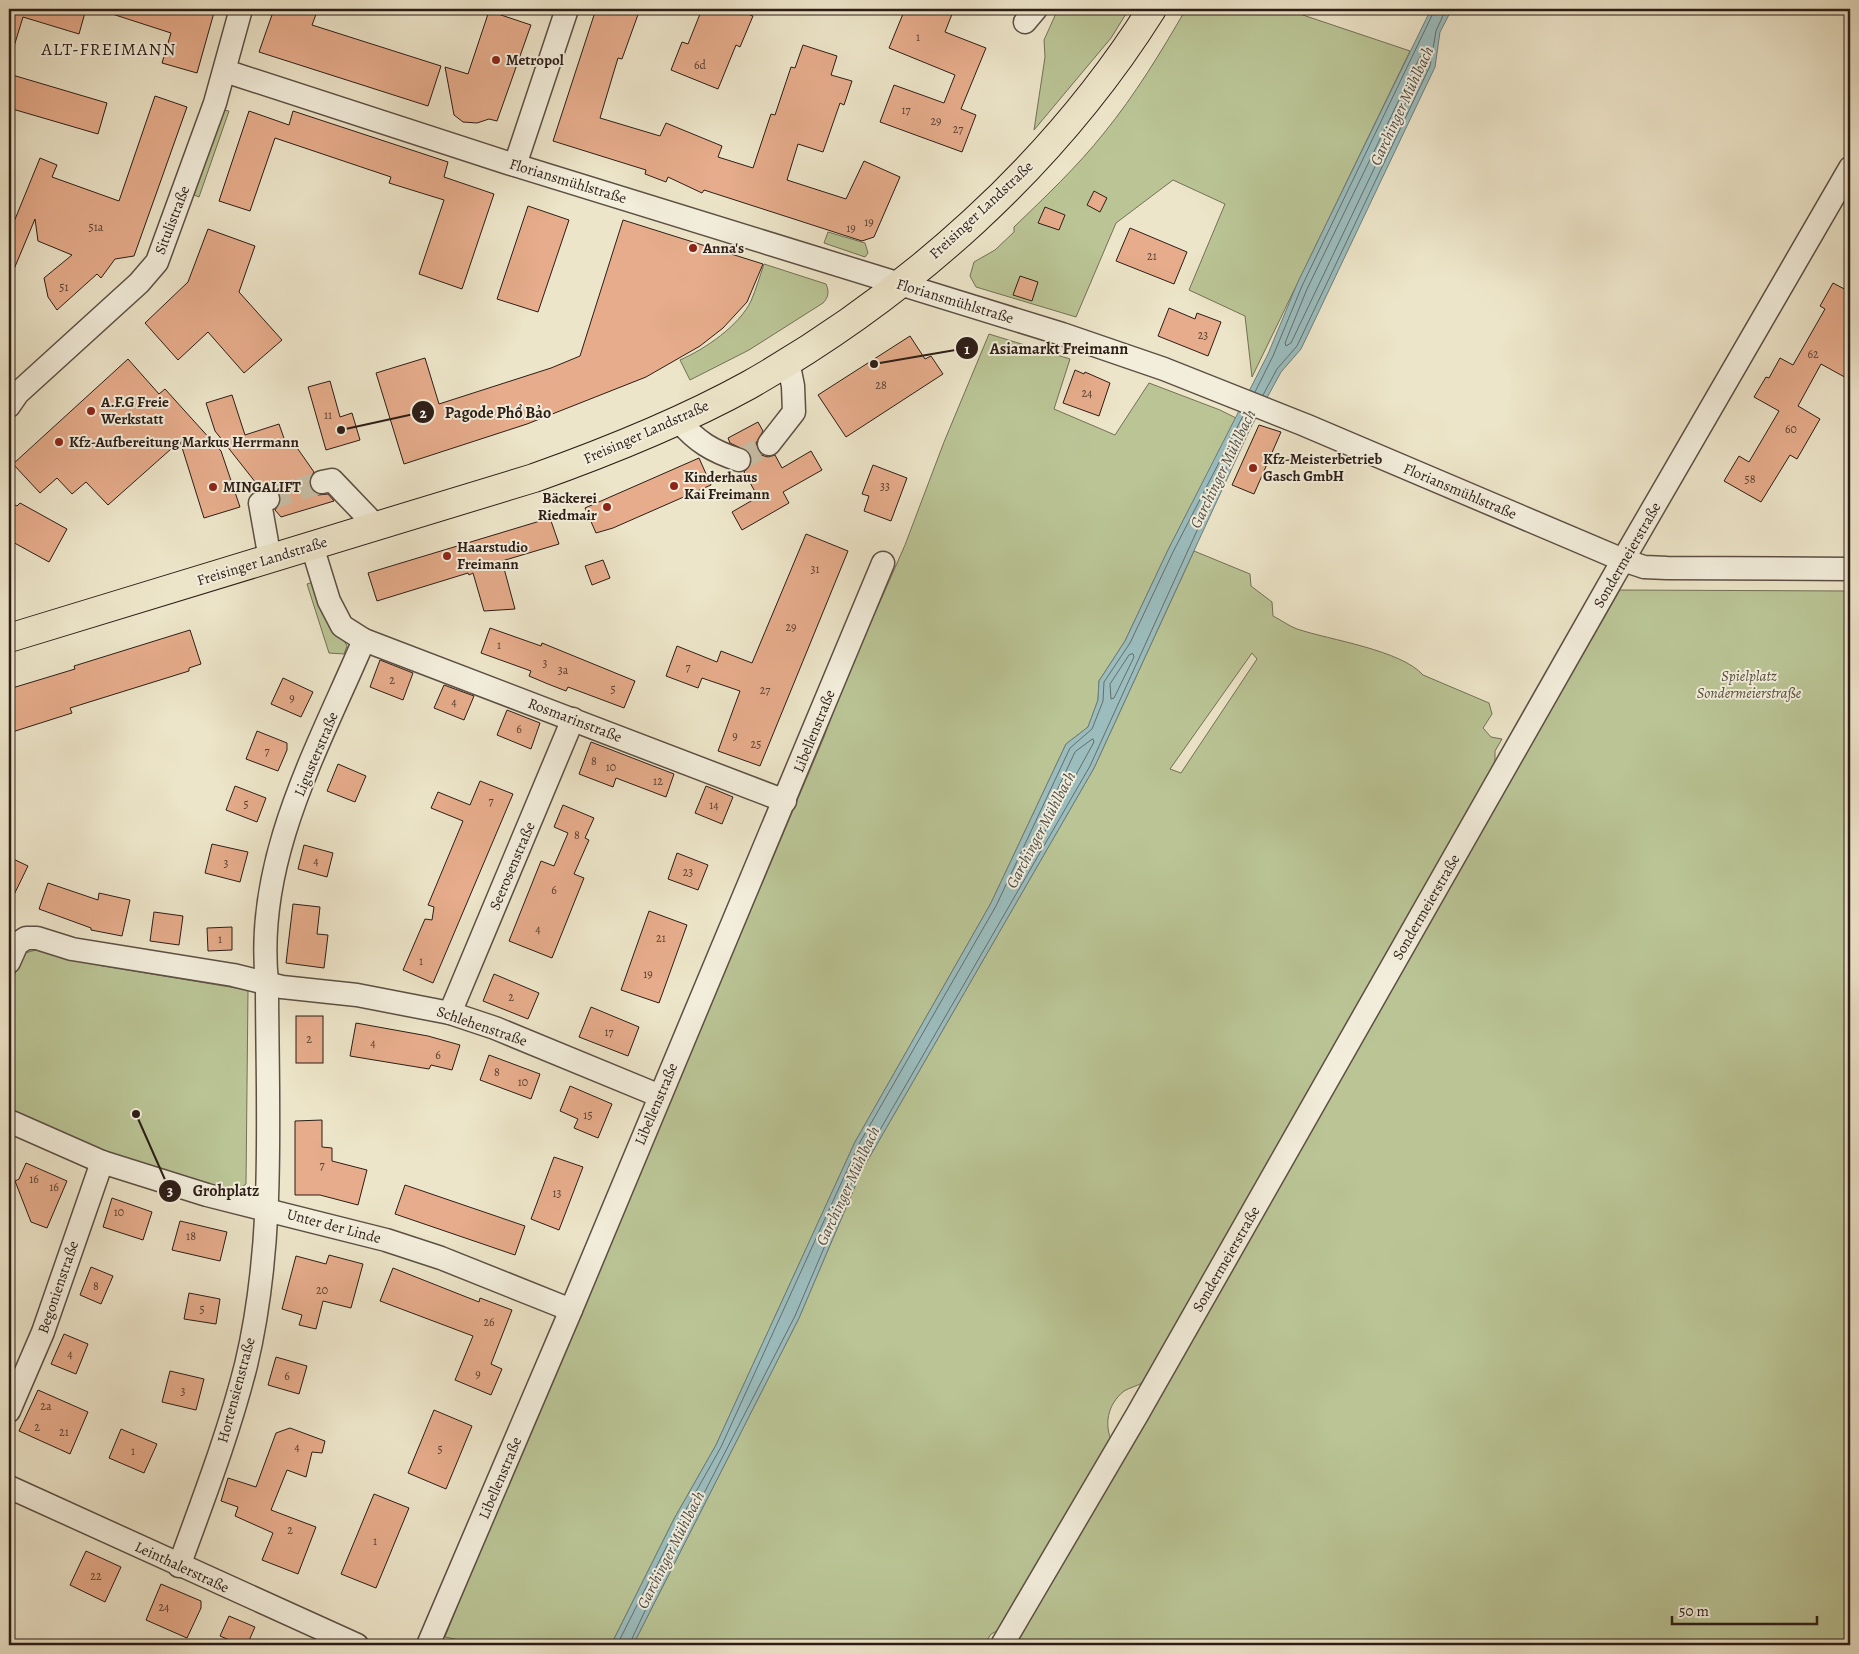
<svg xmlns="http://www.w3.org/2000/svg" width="1859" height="1654" viewBox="0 0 1859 1654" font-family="Alegreya,serif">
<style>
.green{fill:#bac495;stroke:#737056;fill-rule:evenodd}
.water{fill:#9bbdbe;stroke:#6f7d7b}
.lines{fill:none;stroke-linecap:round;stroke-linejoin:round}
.shore{stroke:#646d6a;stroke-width:1}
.building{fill:#e6ac8b;stroke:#2c1d17}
.minor-tunnel{stroke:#c6bda5;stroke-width:22;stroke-dasharray:22 11;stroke-linecap:butt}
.minor-casing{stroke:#5c4f44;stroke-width:25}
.major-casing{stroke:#2c1d17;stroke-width:30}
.minor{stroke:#f3eedc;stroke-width:22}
.major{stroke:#ede5c9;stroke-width:28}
.poi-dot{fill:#8f2418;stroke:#f3eedc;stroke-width:2}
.labels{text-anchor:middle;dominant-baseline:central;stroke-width:4;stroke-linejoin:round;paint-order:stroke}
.number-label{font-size:12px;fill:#5a4134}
.poi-label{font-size:15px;font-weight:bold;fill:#2c1d17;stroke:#f3eedc;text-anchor:start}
.street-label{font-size:15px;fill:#2c1d17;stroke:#f3eedc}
.park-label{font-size:15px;font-style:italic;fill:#574f3d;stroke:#f3eedc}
.water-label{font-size:16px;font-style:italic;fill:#4d4d49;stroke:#f3eedc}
.quarter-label{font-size:18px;letter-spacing:1px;fill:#2c1d17;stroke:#f3eedc}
.leader{fill:none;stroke:#2c1d17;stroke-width:2}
.callout-dot{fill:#2c1d17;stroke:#f3eedc;stroke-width:2}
.mark-label{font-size:15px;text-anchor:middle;font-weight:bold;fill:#fff}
.callout-label{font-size:16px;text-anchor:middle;font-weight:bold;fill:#2c1d17;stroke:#f3eedc;stroke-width:4;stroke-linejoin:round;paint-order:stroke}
</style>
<rect width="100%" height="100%" fill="#ede5c9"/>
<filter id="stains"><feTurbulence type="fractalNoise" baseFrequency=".004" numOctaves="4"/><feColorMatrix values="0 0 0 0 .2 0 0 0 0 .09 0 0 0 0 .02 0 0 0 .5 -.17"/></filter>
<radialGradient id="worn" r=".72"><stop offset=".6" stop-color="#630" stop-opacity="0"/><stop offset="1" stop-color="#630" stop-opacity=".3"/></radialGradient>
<g class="green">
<polygon points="1058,9 1129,9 1111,38 1034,130 1045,57 1044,40"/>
<path d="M1186,9H1290L1291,11L1410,51L1252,377L1245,316L1189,290L1225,204L1173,180L1116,223L1076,317L976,287L970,276L974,262L995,250L1014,232V227C1045,197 1077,167 1104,133C1135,95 1161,52 1186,9Z"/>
<polygon points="223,110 229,111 199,197 194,195"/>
<polygon points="828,232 865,243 868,253 865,257 824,243"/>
<path d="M764,264L826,284C829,291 829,297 823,303L749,350L690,380L680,360C705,349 739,326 751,301C756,289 760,276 764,264Z"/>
<polygon points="989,334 1070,359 1054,409 1115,435 1149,383 1220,410 1236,418 1168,550 1125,641 1099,681 1098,700 1088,727 1066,744 991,903 855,1142 716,1445 674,1519 611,1645 457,1645 459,1640 445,1637 472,1569 824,737 842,688 905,545 944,442"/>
<path d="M1194,551L1250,574L1251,586L1272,602L1273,616C1281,620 1289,626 1297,629C1330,640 1401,650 1423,675L1489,703L1492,714L1483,728L1491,737L1502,739L1495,751V769L1142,1383C1137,1386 1129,1388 1124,1391C1107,1405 1104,1425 1112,1442L1001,1629L991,1634L984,1645H633L799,1318L862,1170L1094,768ZM1252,653L1257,659L1181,773L1170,769Z"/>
<polygon points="313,582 347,646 344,654 329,653 307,584"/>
<polygon points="1620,590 1850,591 1850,1645 1016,1645"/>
<polygon points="36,950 103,966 248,990 246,1184 237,1191 158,1170 85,1144 9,1111 9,986 25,953"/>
</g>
<polygon class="water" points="1431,9 1452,9 1440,32 1435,67 1301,349 1281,372 1250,429 1094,768 862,1170 799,1318 633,1645 611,1645 674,1519 716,1445 855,1142 991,903 1066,744 1088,727 1098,700 1099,681 1125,641 1168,550 1268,354 1297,284"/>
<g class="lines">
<g class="shore">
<polygon points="1423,56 1424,64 1291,343 1286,346 1285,343 1307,289 1420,57"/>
<polyline points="1255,392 1273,356 1302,286 1435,9"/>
<polyline points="1263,395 1277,369 1297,346 1430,66 1436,31 1446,9"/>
<polygon points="1133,654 1134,657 1114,698 1111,699 1110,684 1129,655"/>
<polygon points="1093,739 1094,742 1032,855 1029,856 1028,852 1075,752"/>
<polyline points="617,1645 679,1522 721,1447 859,1144 996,906 1070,748 1092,729 1103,701 1104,682 1130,643 1173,552 1244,414"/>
<polyline points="629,1645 661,1577 795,1316 858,1168 1090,766 1205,513 1251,417"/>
</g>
</g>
<g class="building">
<polygon points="9,9 86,9 79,34 23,17 12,53 9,52"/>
<polygon points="107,9 215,9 197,73 162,63 171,33 106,12"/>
<polygon points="274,9 318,9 312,25 441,66 428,106 259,52"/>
<polygon points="596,9 640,9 622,59 618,58 600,118 660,136 666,123 722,146 718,157 753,168 771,114 775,115 791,67 795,68 803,45 837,56 831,75 852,81 844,105 840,103 823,152 798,144 787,180 846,199 864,161 900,177 874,237 862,241 704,190 702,193 668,177 666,182 645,174 646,170 553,141"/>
<polygon points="702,9 734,9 753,16 740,47 736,45 718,89 671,70 682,42 688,44"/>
<polygon points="905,9 954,9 945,32 986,48 961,109 976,115 962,152 880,122 894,85 944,103 955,75 889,48"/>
<polygon points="489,11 531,25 497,121 489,119 477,123 463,122 454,115 445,67 468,74"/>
<polygon points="9,74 107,103 98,134 9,108"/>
<polygon points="155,96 187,107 134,256 115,259 101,278 97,274 57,310 48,297 44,278 72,255 38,241 35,219 9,281 9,234 40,158 57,165 52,177 119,201"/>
<polygon points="249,111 289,125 293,111 448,162 444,177 494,194 462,289 419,274 444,200 389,183 391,177 275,138 250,211 219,201"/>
<polygon points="1094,191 1107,198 1100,212 1087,205"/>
<polygon points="528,206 569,220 538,312 497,299"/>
<polygon points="1045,207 1065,215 1059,230 1038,223"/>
<polygon points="623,220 763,264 747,302 723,328 700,346 646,377 527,424 404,464 376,373 425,358 439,404 551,368 580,356"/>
<polygon points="1130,228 1187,252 1174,284 1116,261"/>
<polygon points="208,229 255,246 239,292 282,340 244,373 208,332 178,360 145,323 188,282"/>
<polygon points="1020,276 1038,282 1032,301 1013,295"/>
<polygon points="1833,283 1850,292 1850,380 1821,364 1798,406 1820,419 1797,459 1790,455 1761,502 1724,481 1739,456 1749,462 1779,411 1754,397 1766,377 1769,378 1780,358 1793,365 1825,309 1820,306"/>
<polygon points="1169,308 1195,319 1197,313 1221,322 1208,356 1158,336"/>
<polygon points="910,336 925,359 931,356 943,374 846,437 818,395"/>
<polygon points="128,359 159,394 165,389 221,451 240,507 204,518 180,441 108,505 86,482 72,494 57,478 40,493 13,464"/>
<polygon points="1075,370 1084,374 1085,372 1110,383 1099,416 1063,403"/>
<polygon points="330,381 340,417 352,413 360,440 326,450 308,387"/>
<polygon points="232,395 245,435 279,424 286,444 293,442 314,472 309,478 312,490 318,495 328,494 334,501 281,517 275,510 281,500 279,493 269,486 260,488 215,431 206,403"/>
<polygon points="758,422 763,431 756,443 761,455 768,457 775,455 782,468 811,451 822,470 783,492 789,503 742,530 732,512 758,497 744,472 751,464 749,452 730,443 728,438"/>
<polygon points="1259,425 1281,432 1254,494 1232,485"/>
<polygon points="699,458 711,485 613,528 596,533 585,508"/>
<polygon points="873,465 907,478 891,521 864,511 869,496 862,494"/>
<polygon points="9,502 17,506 20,503 67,529 49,562 9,540"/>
<polygon points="550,518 559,544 502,561 515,609 484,611 473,573 469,575 468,573 377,601 368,573"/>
<polygon points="806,534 848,551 760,766 718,751 740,691 702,678 698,688 666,676 677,646 717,662 721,651 752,663"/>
<polygon points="603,560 610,578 592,585 585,566"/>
<polygon points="490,628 541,646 542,643 635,681 624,708 568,687 566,691 548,684 529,676 531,671 481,653"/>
<polygon points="190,630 201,664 189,668 189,671 70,708 72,713 9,733 9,689 75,669 74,666"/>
<polygon points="380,660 413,673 403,700 370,687"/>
<polygon points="283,678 313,692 301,717 271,704"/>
<polygon points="444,685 474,696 464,720 434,708"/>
<polygon points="507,710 540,723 531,749 497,735"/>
<polygon points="257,731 287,743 287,750 278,771 246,759"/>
<polygon points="591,742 674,774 666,797 616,778 613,787 579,774"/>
<polygon points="338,764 366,776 355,802 327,791"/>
<polygon points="480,781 513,794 433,983 403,970 425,919 432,920 434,907 428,905 463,821 431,808 438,792 470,805"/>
<polygon points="235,786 266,798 257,822 226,810"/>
<polygon points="706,786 733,797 722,824 695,813"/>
<polygon points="563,805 594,818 585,838 589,840 574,874 584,878 552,958 509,941 541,861 554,866 568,833 554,827"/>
<polygon points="212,844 248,852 240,882 205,873"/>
<polygon points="304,845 333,853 327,877 298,869"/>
<polygon points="677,853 708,865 698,890 668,879"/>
<polygon points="9,857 28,866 9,905"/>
<polygon points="48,883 98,900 99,893 130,900 122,936 91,930 91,928 39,909"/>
<polygon points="293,904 320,907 317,934 328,935 324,968 286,963"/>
<polygon points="649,911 687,925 659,1003 621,990"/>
<polygon points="154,912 183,916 179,945 150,941"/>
<polygon points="232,927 232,950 208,951 207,928"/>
<polygon points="494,974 539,993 528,1019 483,1001"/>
<polygon points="591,1007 639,1027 628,1056 579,1037"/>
<rect x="296" y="1016" width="27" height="47"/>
<polygon points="356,1023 428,1036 460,1045 452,1070 431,1065 429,1069 350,1056"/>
<polygon points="489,1055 540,1074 531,1099 480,1080"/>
<polygon points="570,1086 612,1104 598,1138 574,1128 578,1119 560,1111"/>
<polygon points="322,1120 322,1147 332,1148 332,1161 367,1170 358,1205 320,1195 295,1195 295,1121"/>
<polygon points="554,1157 583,1167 559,1230 531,1219"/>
<polygon points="26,1163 67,1181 47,1228 31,1222 15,1181 19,1179"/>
<polygon points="405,1185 525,1226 515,1255 395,1214"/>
<polygon points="112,1198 152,1212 143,1240 103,1227"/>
<polygon points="180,1221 227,1232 220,1261 172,1250"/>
<polygon points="329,1255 363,1264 351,1308 323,1301 316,1329 299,1325 302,1315 282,1309 296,1256 326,1264"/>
<polygon points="91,1267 113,1276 101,1304 80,1295"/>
<polygon points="393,1268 479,1302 480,1298 512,1310 491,1364 502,1369 491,1395 455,1380 473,1336 380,1301"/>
<polygon points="189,1293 220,1299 216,1324 184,1319"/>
<polygon points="64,1334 88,1344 76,1374 51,1364"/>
<polygon points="276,1357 307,1366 299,1394 268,1385"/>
<polygon points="170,1371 204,1379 196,1410 162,1402"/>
<polygon points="38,1390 88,1412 70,1454 19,1431"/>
<polygon points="434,1410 472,1426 446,1489 408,1473"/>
<polygon points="290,1428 325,1441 322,1453 312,1452 306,1477 287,1470 271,1510 316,1527 298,1574 262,1560 273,1533 235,1516 238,1507 221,1501 228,1478 256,1487 276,1433"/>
<polygon points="121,1429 157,1444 144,1473 109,1458"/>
<polygon points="374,1494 409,1508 376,1588 341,1574"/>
<polygon points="86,1551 121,1567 105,1602 70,1585"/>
<polygon points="161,1584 201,1601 201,1608 187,1638 146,1620"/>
<polygon points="229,1616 255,1627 247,1645 241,1645 220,1636"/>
</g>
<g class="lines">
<g class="minor-tunnel">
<polyline points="739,460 769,444"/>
<polyline points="268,499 322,482"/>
</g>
<defs>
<g id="minor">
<polyline points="1025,22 1036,9"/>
<polyline points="225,71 508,163 1062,334 1164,369 1305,425 1623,560 1644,567 1667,568 1850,569"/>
<polyline points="515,165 567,9"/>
<polyline points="9,406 18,393 139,283 157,262 215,103 241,9"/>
<path d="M678,420C697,442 712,451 739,460"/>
<polyline points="769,444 794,412 793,386 788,361"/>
<polyline points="322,482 332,480 376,526"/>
<polyline points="268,499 260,503 270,559"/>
<polyline points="364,640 785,801"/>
<polyline points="9,962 17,944 26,938 37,938 72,949 233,975 282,987 357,995 450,1013 495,1028 660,1096"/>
<polyline points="450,1013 573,719"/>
<polyline points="9,1121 102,1162 207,1195 386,1240 441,1258 571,1310"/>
<polyline points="9,1411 43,1332 102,1162"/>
<polyline points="9,1487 357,1645"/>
<path d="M179,1566C203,1500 229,1433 246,1365C276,1240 267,1109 267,982C254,860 318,748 364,640L342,626L329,601L312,546"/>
<polyline points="428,1645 571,1310 883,563"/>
<polyline points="1002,1645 1137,1415 1623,560 1850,168"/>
</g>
<path id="major" d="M9,638L534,478C607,452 680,423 749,385C909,294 1054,165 1152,9"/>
</defs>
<use href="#minor" class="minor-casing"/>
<use href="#major" class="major-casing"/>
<use href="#minor" class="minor"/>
<use href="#major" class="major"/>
</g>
<g class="poi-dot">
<circle cx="496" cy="60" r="5"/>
<circle cx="693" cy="248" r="5"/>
<circle cx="91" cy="411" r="5"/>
<circle cx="59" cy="442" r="5"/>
<circle cx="1253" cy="468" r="5"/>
<circle cx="674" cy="486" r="5"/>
<circle cx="213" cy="487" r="5"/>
<circle cx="607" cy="507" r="5"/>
<circle cx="447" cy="556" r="5"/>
</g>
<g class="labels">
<g class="number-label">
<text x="918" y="37">1</text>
<text x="700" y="65">6d</text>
<text x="906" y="110">17</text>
<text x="936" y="121">29</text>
<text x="958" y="129">27</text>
<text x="869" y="222">19</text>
<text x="96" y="227">51a</text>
<text x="851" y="228">19</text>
<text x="1152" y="256">21</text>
<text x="64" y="287">51</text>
<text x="1203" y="335">23</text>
<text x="1813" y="354">62</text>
<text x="881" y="385">28</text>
<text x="1087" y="393">24</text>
<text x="328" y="415">11</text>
<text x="1791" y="429">60</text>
<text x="1750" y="479">58</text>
<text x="885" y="486">33</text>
<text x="815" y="569">31</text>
<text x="791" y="627">29</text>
<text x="499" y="645">1</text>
<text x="545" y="663">3</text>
<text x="688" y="667">7</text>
<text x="563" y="670">3a</text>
<text x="392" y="680">2</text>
<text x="613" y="689">5</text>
<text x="765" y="690">27</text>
<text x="292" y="698">9</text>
<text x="454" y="702">4</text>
<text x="519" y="729">6</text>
<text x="735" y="736">9</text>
<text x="756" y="744">25</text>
<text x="267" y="751">7</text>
<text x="594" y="761">8</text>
<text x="611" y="767">10</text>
<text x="658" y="781">12</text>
<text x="491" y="801">7</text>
<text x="246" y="804">5</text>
<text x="714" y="805">14</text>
<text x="577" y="835">8</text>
<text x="316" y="861">4</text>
<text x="226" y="863">3</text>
<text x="688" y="872">23</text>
<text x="554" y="890">6</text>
<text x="538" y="929">4</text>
<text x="661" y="938">21</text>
<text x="220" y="939">1</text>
<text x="421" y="961">1</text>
<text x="648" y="974">19</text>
<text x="511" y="997">2</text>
<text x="609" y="1032">17</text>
<text x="309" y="1039">2</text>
<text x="373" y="1043">4</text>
<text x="438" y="1055">6</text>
<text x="497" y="1072">8</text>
<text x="523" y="1082">10</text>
<text x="588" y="1115">15</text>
<text x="322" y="1165">7</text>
<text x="34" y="1179">16</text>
<text x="54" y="1187">16</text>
<text x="557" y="1193">13</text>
<text x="119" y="1212">10</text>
<text x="191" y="1236">18</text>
<text x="96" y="1286">8</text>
<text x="322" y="1290">20</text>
<text x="202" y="1309">5</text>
<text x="489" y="1322">26</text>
<text x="70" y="1354">4</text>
<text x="478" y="1374">9</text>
<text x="287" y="1376">6</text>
<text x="183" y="1391">3</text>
<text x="46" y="1406">2a</text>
<text x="37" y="1427">2</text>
<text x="64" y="1432">21</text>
<text x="297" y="1447">4</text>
<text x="440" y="1449">5</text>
<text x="133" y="1451">1</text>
<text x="290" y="1530">2</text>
<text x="375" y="1541">1</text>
<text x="96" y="1576">22</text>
<text x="164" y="1607">24</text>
</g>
<g class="poi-label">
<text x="506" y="60">Metropol</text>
<text x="703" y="248">Anna's</text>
<text x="101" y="402">A.F.G Freie<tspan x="101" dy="17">Werkstatt</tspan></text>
<text x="69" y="442">Kfz-Aufbereitung Markus Herrmann</text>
<text x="1263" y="459">Kfz-Meisterbetrieb<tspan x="1263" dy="17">Gasch GmbH</tspan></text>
<text x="684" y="477">Kinderhaus<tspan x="684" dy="17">Kai Freimann</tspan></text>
<text x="223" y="487">MINGALIFT</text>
<text x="597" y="498" text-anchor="end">Bäckerei<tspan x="597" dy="17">Riedmair</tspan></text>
<text x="457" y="547">Haarstudio<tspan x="457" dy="17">Freimann</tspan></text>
</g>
<g class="street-label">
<text transform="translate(568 181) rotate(17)">Floriansmühlstraße</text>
<text transform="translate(981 210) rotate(-43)">Freisinger Landstraße</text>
<text transform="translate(172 220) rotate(-69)">Situlistraße</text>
<text transform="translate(955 301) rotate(17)">Floriansmühlstraße</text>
<text transform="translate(646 432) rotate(-24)">Freisinger Landstraße</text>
<text transform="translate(1460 491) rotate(23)">Floriansmühlstraße</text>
<text transform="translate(1627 555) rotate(-60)">Sondermeierstraße</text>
<text transform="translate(262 561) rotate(-17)">Freisinger Landstraße</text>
<text transform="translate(575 720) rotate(21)">Rosmarinstraße</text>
<text transform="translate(814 731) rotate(-68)">Libellenstraße</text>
<text transform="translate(316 754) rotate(-67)">Ligusterstraße</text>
<text transform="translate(512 866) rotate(-67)">Seerosenstraße</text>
<text transform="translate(1426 907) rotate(-60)">Sondermeierstraße</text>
<text transform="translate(482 1026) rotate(19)">Schlehenstraße</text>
<text transform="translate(656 1104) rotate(-67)">Libellenstraße</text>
<text transform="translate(334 1226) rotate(15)">Unter der Linde</text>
<text transform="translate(1226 1259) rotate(-60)">Sondermeierstraße</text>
<text transform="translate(58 1287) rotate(-71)">Begonienstraße</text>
<text transform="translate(236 1390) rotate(-75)">Hortensienstraße</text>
<text transform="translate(500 1478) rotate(-67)">Libellenstraße</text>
<text transform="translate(182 1567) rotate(25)">Leinthalerstraße</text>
</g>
<g class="park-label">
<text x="1749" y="676">Spielplatz<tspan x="1749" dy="17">Sondermeierstraße</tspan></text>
</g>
<g class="water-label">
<text transform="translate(1402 106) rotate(-65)">Garchinger Mühlbach</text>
<text transform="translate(1223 469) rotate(-64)">Garchinger Mühlbach</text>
<text transform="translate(1041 830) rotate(-62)">Garchinger Mühlbach</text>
<text transform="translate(848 1186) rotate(-65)">Garchinger Mühlbach</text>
<text transform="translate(671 1550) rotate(-63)">Garchinger Mühlbach</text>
</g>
<g class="quarter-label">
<text x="109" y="49">ALT-FREIMANN</text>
</g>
</g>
<path class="leader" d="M874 364L967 348M341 430L423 412M136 1114L170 1191"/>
<g class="callout-dot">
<circle cx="874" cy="364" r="5"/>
<circle cx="341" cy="430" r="5"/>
<circle cx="136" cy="1114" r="5"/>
<circle cx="967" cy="348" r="12"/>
<circle cx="423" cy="412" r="12"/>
<circle cx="170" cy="1191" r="12"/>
</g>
<g class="mark-label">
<text x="967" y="354">1</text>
<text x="423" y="418">2</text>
<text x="170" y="1196">3</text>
</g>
<g class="callout-label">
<text x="1059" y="354">Asiamarkt Freimann</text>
<text x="498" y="418">Pagode Phổ Bảo</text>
<text x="226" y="1196">Grohplatz</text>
</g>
<rect width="1859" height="1654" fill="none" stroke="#ede5c9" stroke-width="30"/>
<rect x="10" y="10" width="1839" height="1634" fill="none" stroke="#2c1d17" stroke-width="2.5"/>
<rect x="15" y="15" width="1829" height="1624" fill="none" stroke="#2c1d17"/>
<path d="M1672 1616v8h145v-8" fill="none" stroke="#2c1d17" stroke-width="2.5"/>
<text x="1679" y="1616" font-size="15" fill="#2c1d17" stroke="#f3eedc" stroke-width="4" paint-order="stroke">50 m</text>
<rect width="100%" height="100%" filter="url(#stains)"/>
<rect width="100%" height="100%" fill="url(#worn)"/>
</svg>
